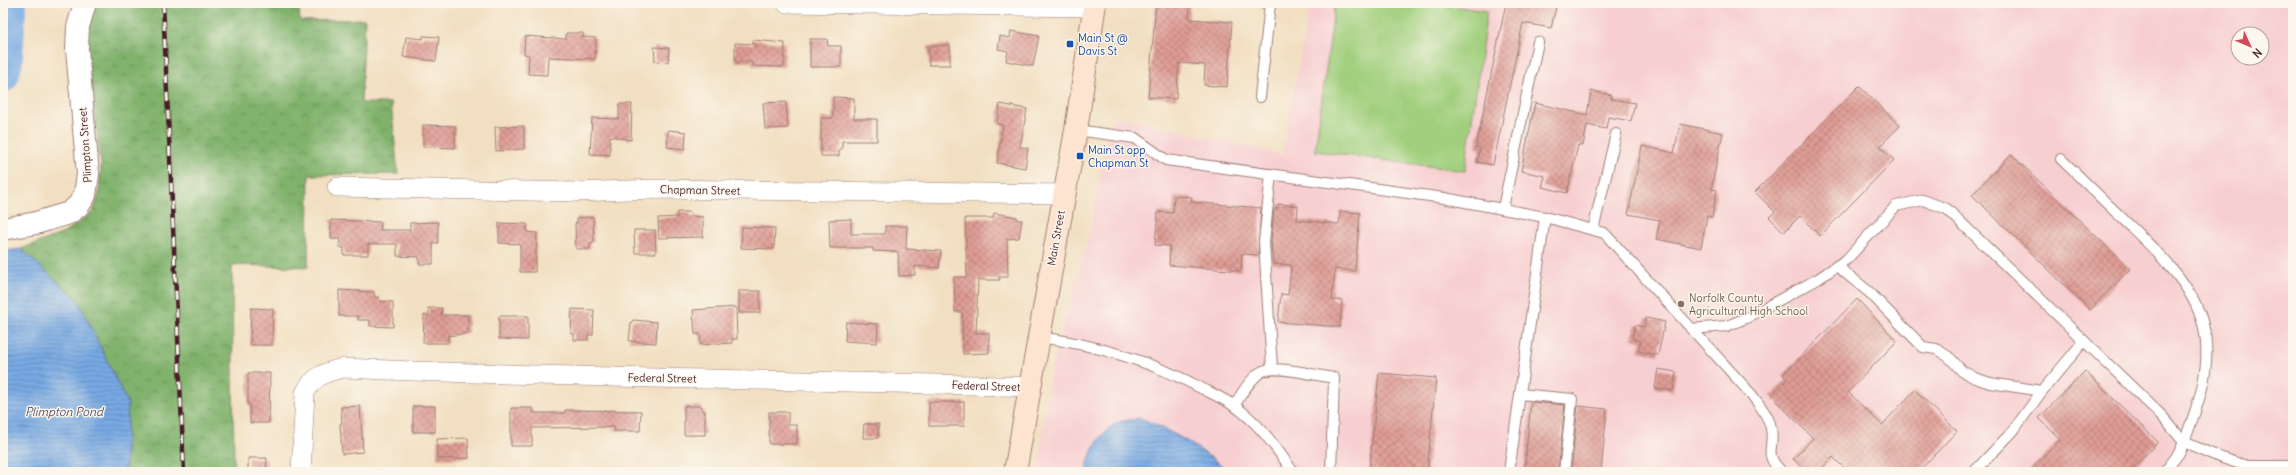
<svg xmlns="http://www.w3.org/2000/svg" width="2296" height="475" viewBox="0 0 2296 475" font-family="Delius,sans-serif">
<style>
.built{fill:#f7cfd1;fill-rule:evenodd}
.forest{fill:url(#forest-crowns);stroke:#65684c}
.garden{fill:#a1cf7d;stroke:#767754}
.water{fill:url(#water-rules);stroke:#606487}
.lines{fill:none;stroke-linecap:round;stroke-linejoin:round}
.river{stroke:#77a9e3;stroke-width:31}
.building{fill:url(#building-cross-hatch)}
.service-casing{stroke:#9e7f76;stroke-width:12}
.minor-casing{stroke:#9e7f76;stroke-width:20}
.tertiary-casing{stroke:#9e7f76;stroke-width:24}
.secondary-casing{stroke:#9e7f76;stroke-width:24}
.service{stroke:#fff;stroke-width:10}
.minor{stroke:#fff;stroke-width:19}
.tertiary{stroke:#fff;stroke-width:22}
.secondary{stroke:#fde4d0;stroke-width:22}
.rail-casing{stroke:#4a1f2b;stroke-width:4.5}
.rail{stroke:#fbf7ec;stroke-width:3;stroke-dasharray:9;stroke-linecap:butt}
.transit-dot{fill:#1a4fb4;stroke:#fbf7ec;stroke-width:1.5}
.education-dot{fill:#8d6e63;stroke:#fbf7ec;stroke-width:1.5}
.labels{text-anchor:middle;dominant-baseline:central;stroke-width:3;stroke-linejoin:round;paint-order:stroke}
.transit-label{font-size:11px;fill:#164399;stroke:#fbf7ec;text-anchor:start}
.street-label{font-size:11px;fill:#4a1f2b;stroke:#fbf7ec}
.education-label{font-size:11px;fill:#785e54;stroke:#fbf7ec;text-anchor:start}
.water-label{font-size:12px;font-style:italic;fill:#5a4f6b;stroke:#fbf7ec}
</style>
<defs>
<pattern id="forest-crowns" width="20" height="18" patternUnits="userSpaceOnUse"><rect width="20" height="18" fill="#80b26c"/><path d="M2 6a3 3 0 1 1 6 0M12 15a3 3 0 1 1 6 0" fill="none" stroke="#6b9059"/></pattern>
<pattern id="water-rules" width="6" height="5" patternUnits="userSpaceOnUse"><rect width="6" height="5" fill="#77a9e3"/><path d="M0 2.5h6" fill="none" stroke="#6489b8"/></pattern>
<pattern id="building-cross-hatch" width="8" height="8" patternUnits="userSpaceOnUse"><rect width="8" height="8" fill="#df9d95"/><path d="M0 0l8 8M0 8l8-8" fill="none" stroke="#b77f7a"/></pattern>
</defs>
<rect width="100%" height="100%" fill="#fbf7ec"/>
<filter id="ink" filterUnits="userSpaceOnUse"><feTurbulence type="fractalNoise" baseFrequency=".025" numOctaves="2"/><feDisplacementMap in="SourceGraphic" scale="8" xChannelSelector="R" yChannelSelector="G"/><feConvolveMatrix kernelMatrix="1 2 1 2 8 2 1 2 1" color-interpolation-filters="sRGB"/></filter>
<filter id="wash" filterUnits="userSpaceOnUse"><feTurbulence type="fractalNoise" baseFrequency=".012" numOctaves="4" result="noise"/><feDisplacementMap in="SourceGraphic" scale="16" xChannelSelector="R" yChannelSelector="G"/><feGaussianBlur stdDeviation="0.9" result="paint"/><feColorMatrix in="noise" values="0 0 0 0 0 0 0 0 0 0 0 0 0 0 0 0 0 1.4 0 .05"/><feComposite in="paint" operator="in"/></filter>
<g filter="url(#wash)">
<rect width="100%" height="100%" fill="#f2dfc1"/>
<path class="built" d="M1310,3H2293V472H1038L1050,374L1089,234L1113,115L1282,155ZM2238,34H2262V58H2238Z"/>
<polygon class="forest" points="95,3 299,3 300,21 365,19 361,103 391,103 398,174 309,175 308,267 232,265 234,472 125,472 128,404 78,301 21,249 64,233 93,212 99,194 101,165 85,35"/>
<polygon class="garden" points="1335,3 1430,3 1487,11 1465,171 1315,151"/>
<g class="water">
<polygon points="21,249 78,300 128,404 125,472 3,472 3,251"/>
<path d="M1140,418C1175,432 1200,448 1230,472H1086C1089,453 1098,435 1115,424C1122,420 1132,420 1140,418Z"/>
</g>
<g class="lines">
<polyline class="river" points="3,77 7,63 11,3"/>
</g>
<g id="blocks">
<g class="building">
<polygon points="1156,3 1190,3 1189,19 1232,22 1227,87 1204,85 1205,65 1179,63 1176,99 1148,97"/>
<polygon points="1506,3 1536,3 1556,7 1551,28 1523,23 1493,165 1477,162 1480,148 1476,147"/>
<polygon points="1011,31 1039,36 1033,66 1006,61 1008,51 998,49 1000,36 1010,38"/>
<polygon points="566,33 583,33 583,37 596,38 595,59 548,57 547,75 528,74 529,55 524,54 525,36 566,39"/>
<polygon points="423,36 439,37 436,61 403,57 406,37 423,39"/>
<polygon points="810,39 827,39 828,46 841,46 841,67 810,67"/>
<polygon points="753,40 785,43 784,67 752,66 752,62 735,62 735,43 753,44"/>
<polygon points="950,45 950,65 929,65 928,46"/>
<polygon points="654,47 669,48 668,62 655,61"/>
<polygon points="1859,86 1900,126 1880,146 1894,160 1820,236 1800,216 1784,232 1769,217 1775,212 1755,192"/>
<polygon points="1591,91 1611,95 1611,99 1635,103 1631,121 1608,117 1606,129 1587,125 1583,146 1578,145 1567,193 1542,187 1545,176 1521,171 1535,103 1587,115"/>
<polygon points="833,97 854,98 854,119 877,119 877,141 842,141 842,149 839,149 839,156 821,156 821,118 833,118"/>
<polygon points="786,102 788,128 765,129 763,103"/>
<polygon points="619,104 632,104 631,140 610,136 610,155 590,154 592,118 619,119"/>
<polygon points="1000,104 1027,109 1020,147 1028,148 1025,168 997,163 1003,125 997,124"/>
<polygon points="1680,124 1723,133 1711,189 1717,190 1712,217 1707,216 1701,248 1656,239 1660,220 1628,214 1642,146 1674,153"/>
<polygon points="423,125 455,126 455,148 423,147"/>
<polygon points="524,126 524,149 496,151 495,127"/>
<polygon points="668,130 686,132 685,149 667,147"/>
<polygon points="2011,154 2130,269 2090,310 1972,195"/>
<polygon points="1174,196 1192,197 1191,202 1261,208 1258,255 1242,254 1241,271 1169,265 1170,246 1155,245 1158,212 1173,213"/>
<polygon points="1278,204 1298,206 1297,220 1339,224 1340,211 1360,213 1355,271 1335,269 1332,300 1342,300 1340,327 1278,322 1281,294 1288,295 1291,265 1273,264 1271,242 1274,209 1278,209"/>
<polygon points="677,212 690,212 691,216 703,217 703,237 659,238 658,218 677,217"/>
<polygon points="994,213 1017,217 1017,220 1022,220 1019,238 1007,239 1008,277 999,277 1000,280 978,280 976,333 989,333 989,353 963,354 962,312 955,312 954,277 967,277 965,218 993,218"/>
<polygon points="593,217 594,242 590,243 590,249 576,249 575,223 577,223 577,218"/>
<polygon points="851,219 851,234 885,234 885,226 907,226 906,249 941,251 939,268 915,266 915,275 899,276 898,252 873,251 873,248 830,248 829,220"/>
<polygon points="331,220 381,222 380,230 410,230 410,223 438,222 438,243 433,243 433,264 419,264 419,257 397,256 397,244 368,244 368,255 344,255 344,248 339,247 340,239 331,239"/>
<polygon points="499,223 527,224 527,232 537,233 535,272 520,272 520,244 499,243"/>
<polygon points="742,227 775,228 774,249 741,248"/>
<polygon points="634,230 655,230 656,253 635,253"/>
<polygon points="339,290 374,292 375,298 379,297 379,301 393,302 393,327 370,326 370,320 358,320 358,316 339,316"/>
<rect x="739" y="291" width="21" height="22"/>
<polygon points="1857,299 1897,341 1848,392 1882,425 1915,390 1957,431 1918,472 1848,472 1833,457 1818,472 1807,472 1793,459 1813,438 1771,396 1787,379 1783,375"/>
<polygon points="736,307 737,339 732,339 732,343 701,345 700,334 695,334 693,310"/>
<polygon points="251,308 273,309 272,345 250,345"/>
<polygon points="428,308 442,308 441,315 468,315 468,333 448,336 448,343 423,343 424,315 429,315"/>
<polygon points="572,309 594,310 593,335 588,335 588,340 574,340 574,334 571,334"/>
<polygon points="499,316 528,316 528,340 499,339"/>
<polygon points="1646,318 1665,322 1658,355 1638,351 1641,341 1632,339 1635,325 1644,327"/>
<polygon points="633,320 657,322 656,343 629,341 631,323"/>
<polygon points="846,322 878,324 877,343 845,341"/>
<polygon points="1658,369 1676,372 1673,391 1655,388"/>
<polygon points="2085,371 2158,442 2129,472 2028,472 2060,439 2039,418"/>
<polygon points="248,373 270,373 269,423 250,423 250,405 248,405"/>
<polygon points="1379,373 1436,378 1427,472 1369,472"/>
<rect x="929" y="402" width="35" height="24"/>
<polygon points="1531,402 1565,405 1558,472 1524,472"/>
<polygon points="360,406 363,452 342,454 340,424 342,423 341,407"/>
<rect x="413" y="406" width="22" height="26"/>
<polygon points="684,406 702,406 702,411 705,411 705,435 684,435"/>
<polygon points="1578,406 1607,409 1601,472 1571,472"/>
<polygon points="511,408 533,408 533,413 565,413 565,410 641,411 640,431 614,431 615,427 532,428 532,446 511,446"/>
<polygon points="769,412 788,412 788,425 797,425 797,444 769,444"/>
<polygon points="864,424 879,424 878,438 863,438"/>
<polygon points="468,438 469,458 437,459 437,439"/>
<polygon points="248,458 267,458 266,472 248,472"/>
</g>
</g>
</g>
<g filter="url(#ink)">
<use href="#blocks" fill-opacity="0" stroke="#9e7f76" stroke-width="1"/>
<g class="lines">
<defs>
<g id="service">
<polyline points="1260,97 1270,4 1264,3"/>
<polyline points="1076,130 1135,138 1166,160 1444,198 1545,217 1509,472"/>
<path d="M2061,159C2082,179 2103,200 2124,220C2156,251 2198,287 2205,334C2211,372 2197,408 2184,442L2219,457L2247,466H2293"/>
<polyline points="1271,174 1264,242 1272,368"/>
<polyline points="1503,208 1538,42"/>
<path d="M1545,217L1604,233L1607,236L1752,395C1759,405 1769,416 1771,428C1775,449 1762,453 1782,472"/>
<polyline points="1593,230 1616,134"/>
<polyline points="1837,266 1869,292 1923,347 1936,349 1949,357 1962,371 1975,378 1990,383 2042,391 2084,341"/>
<polyline points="1691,329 1727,326 1746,318 1818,279 1847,259 1896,206 1923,200 1947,209 2161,415 2184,442 2179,453 2165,472"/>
<path d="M1039,337C1098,345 1151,361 1203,389C1215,395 1229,401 1240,410C1261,426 1278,450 1293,472"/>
<polyline points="1520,394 1572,399 1564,472"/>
<path d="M1234,406C1241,395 1249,380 1261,372C1274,364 1317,376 1334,378L1331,472"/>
<polyline points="1974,472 2013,431 2042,391"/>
</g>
<g id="minor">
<polyline points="786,3 1095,7"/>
<polyline points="337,187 576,192 655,189 1064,194"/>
<path d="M301,472L305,393C313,376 326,372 343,368C572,379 801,379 1030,387"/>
</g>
<polyline id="tertiary" points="3,229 36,223 69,213 78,206 85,195 88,174 77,49 78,27 85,3"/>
<polyline id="secondary" points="1015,472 1076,130 1095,3"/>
</defs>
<use href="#service" class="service-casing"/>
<use href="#minor" class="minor-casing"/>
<use href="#tertiary" class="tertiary-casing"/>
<use href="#secondary" class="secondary-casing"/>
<use href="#service" class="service"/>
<use href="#minor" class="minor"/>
<use href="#tertiary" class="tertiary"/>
<use href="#secondary" class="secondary"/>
<defs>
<polyline id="rail" points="163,3 184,472"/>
</defs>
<use href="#rail" class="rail-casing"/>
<use href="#rail" class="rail"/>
</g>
</g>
<g class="transit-dot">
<rect x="1066" y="40" width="8" height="8" rx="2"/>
<rect x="1076" y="152" width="8" height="8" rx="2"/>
</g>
<circle class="education-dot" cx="1681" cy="304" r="4"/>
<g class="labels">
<g class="transit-label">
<text x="1078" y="38">Main St @<tspan x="1078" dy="13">Davis St</tspan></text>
<text x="1088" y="150">Main St opp<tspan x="1088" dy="13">Chapman St</tspan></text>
</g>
<g class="street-label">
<text transform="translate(85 145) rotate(-94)">Plimpton Street</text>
<text transform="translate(700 190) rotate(1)">Chapman Street</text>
<text transform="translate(1056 238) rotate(-80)">Main Street</text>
<text transform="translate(662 378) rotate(1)">Federal Street</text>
<text transform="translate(986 386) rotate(2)">Federal Street</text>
</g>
<g class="education-label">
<text x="1689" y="298">Norfolk County<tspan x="1689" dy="13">Agricultural High School</tspan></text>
</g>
<g class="water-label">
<text x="64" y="411">Plimpton Pond</text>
</g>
</g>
<rect width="2296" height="475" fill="none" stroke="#fbf7ec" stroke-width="16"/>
<g transform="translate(2250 46) rotate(134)"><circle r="19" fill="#fbf7ec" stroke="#b4a19f"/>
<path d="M0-3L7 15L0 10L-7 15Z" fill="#d1495b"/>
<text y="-6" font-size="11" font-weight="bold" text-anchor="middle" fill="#4a1f2b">N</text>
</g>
</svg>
